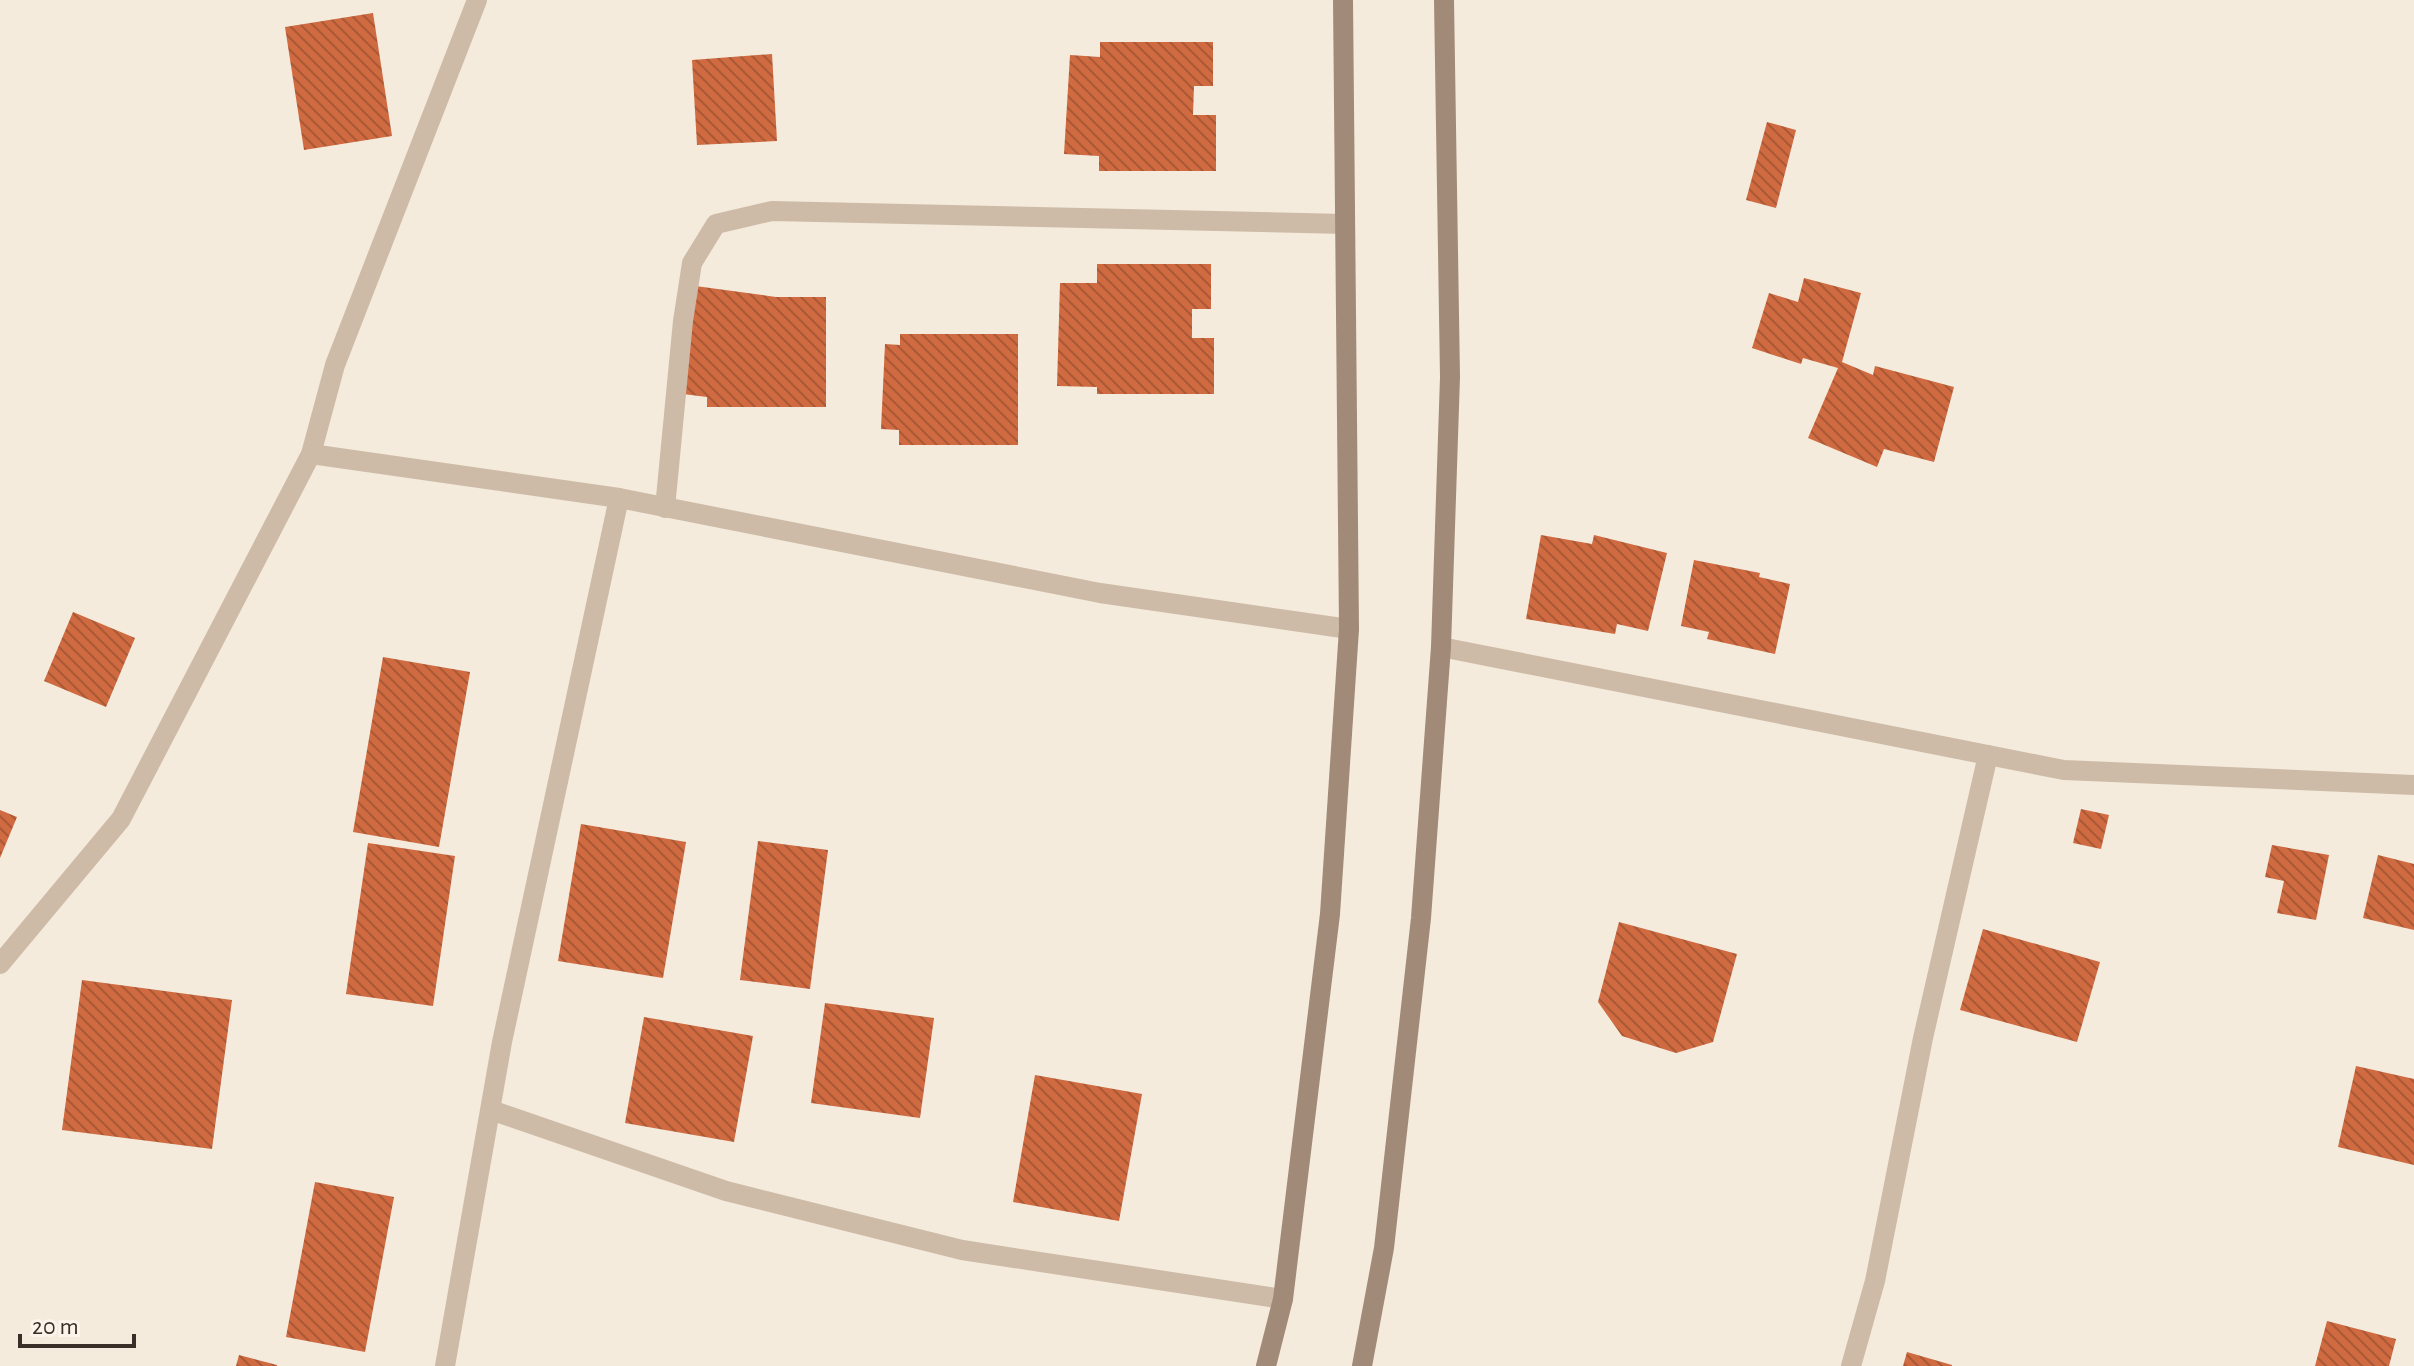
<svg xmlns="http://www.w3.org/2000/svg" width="2414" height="1366" viewBox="0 0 2414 1366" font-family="'Alegreya Sans',sans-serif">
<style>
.building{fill:url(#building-back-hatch)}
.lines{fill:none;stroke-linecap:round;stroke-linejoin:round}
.minor{stroke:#cebba7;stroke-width:20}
.secondary{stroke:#a28a78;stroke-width:20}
</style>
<defs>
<pattern id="building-back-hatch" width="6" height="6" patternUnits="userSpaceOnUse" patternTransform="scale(2)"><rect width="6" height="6" fill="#d06a40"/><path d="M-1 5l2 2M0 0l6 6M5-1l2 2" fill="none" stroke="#aa5836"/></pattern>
</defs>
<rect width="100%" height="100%" fill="#f4ebdd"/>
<g class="building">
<polygon points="373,13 392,136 304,150 285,27"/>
<polygon points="1100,42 1213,42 1213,86 1194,86 1193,115 1216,115 1216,171 1099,171 1099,156 1064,154 1070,55 1100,57"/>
<polygon points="772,54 777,141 697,145 692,60"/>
<polygon points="1767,122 1796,130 1776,208 1746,200"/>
<polygon points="1097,264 1211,264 1211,309 1192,309 1192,338 1214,338 1214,394 1097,394 1097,387 1057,386 1060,283 1097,283"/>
<polygon points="1804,278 1861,293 1842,362 1873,375 1875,366 1954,387 1934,462 1884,449 1877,467 1808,438 1838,368 1803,358 1801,364 1752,348 1769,293 1798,302"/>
<polygon points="688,285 776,297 826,297 826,407 707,407 707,397 675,393"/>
<polygon points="900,334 1018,334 1018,445 899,445 899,430 881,429 885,344 900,345"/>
<polygon points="1541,535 1592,544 1594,535 1667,553 1648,631 1617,624 1615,634 1526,619"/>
<polygon points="1694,560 1760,573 1759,577 1790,584 1775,654 1707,639 1709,632 1681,626"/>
<polygon points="73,612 135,638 106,707 44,681"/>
<polygon points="383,657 470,672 439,847 353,832"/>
<polygon points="2081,809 2109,815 2101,849 2073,843"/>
<polygon points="0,810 17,817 0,858"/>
<polygon points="581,824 686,842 663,978 558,961"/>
<polygon points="758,841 828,850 810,989 740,980"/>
<polygon points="368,843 455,856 433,1006 346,994"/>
<polygon points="2272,845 2329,855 2316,920 2277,913 2284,881 2265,877"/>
<polygon points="2378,855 2414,864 2414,930 2363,918"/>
<polygon points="1619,922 1737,954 1713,1042 1676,1053 1622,1036 1598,1002"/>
<polygon points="1983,929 2100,962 2077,1042 1960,1010"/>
<polygon points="82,980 232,1000 212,1149 62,1130"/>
<polygon points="825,1003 934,1018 920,1118 811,1103"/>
<polygon points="644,1017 753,1036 734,1142 625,1123"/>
<polygon points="2356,1066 2414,1079 2414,1165 2338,1147"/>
<polygon points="1035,1075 1142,1094 1119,1221 1013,1202"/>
<polygon points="315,1182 394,1197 365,1352 286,1337"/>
<polygon points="2327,1321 2396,1339 2389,1366 2315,1366"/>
<polygon points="1907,1352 1952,1365 1952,1366 1903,1366"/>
<polygon points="239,1355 277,1365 277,1366 236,1366"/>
</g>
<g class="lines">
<g class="minor">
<polyline points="311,454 619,498 1100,593 1349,629"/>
<polyline points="665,508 683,321 692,263 716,224 772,211 1345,224"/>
<polyline points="1441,647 2064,770 2414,785"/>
<polyline points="0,964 121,819 311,454 335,365 477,0"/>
<polyline points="491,1110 726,1191 962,1250 1283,1299"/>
<polyline points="445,1366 502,1042 619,498"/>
<polyline points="1851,1366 1875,1281 1923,1038 1988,755"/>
</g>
<g class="secondary">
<polyline points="1266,1366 1283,1299 1330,914 1349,629 1343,0"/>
<polyline points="1362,1366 1384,1248 1421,918 1441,647 1450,377 1444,0"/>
</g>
</g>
<path d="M20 1334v12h114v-12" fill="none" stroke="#3a2f28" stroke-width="4"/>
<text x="32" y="1334" font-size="24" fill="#3a2f28" stroke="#fbf4ea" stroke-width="6" paint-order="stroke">20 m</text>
</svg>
